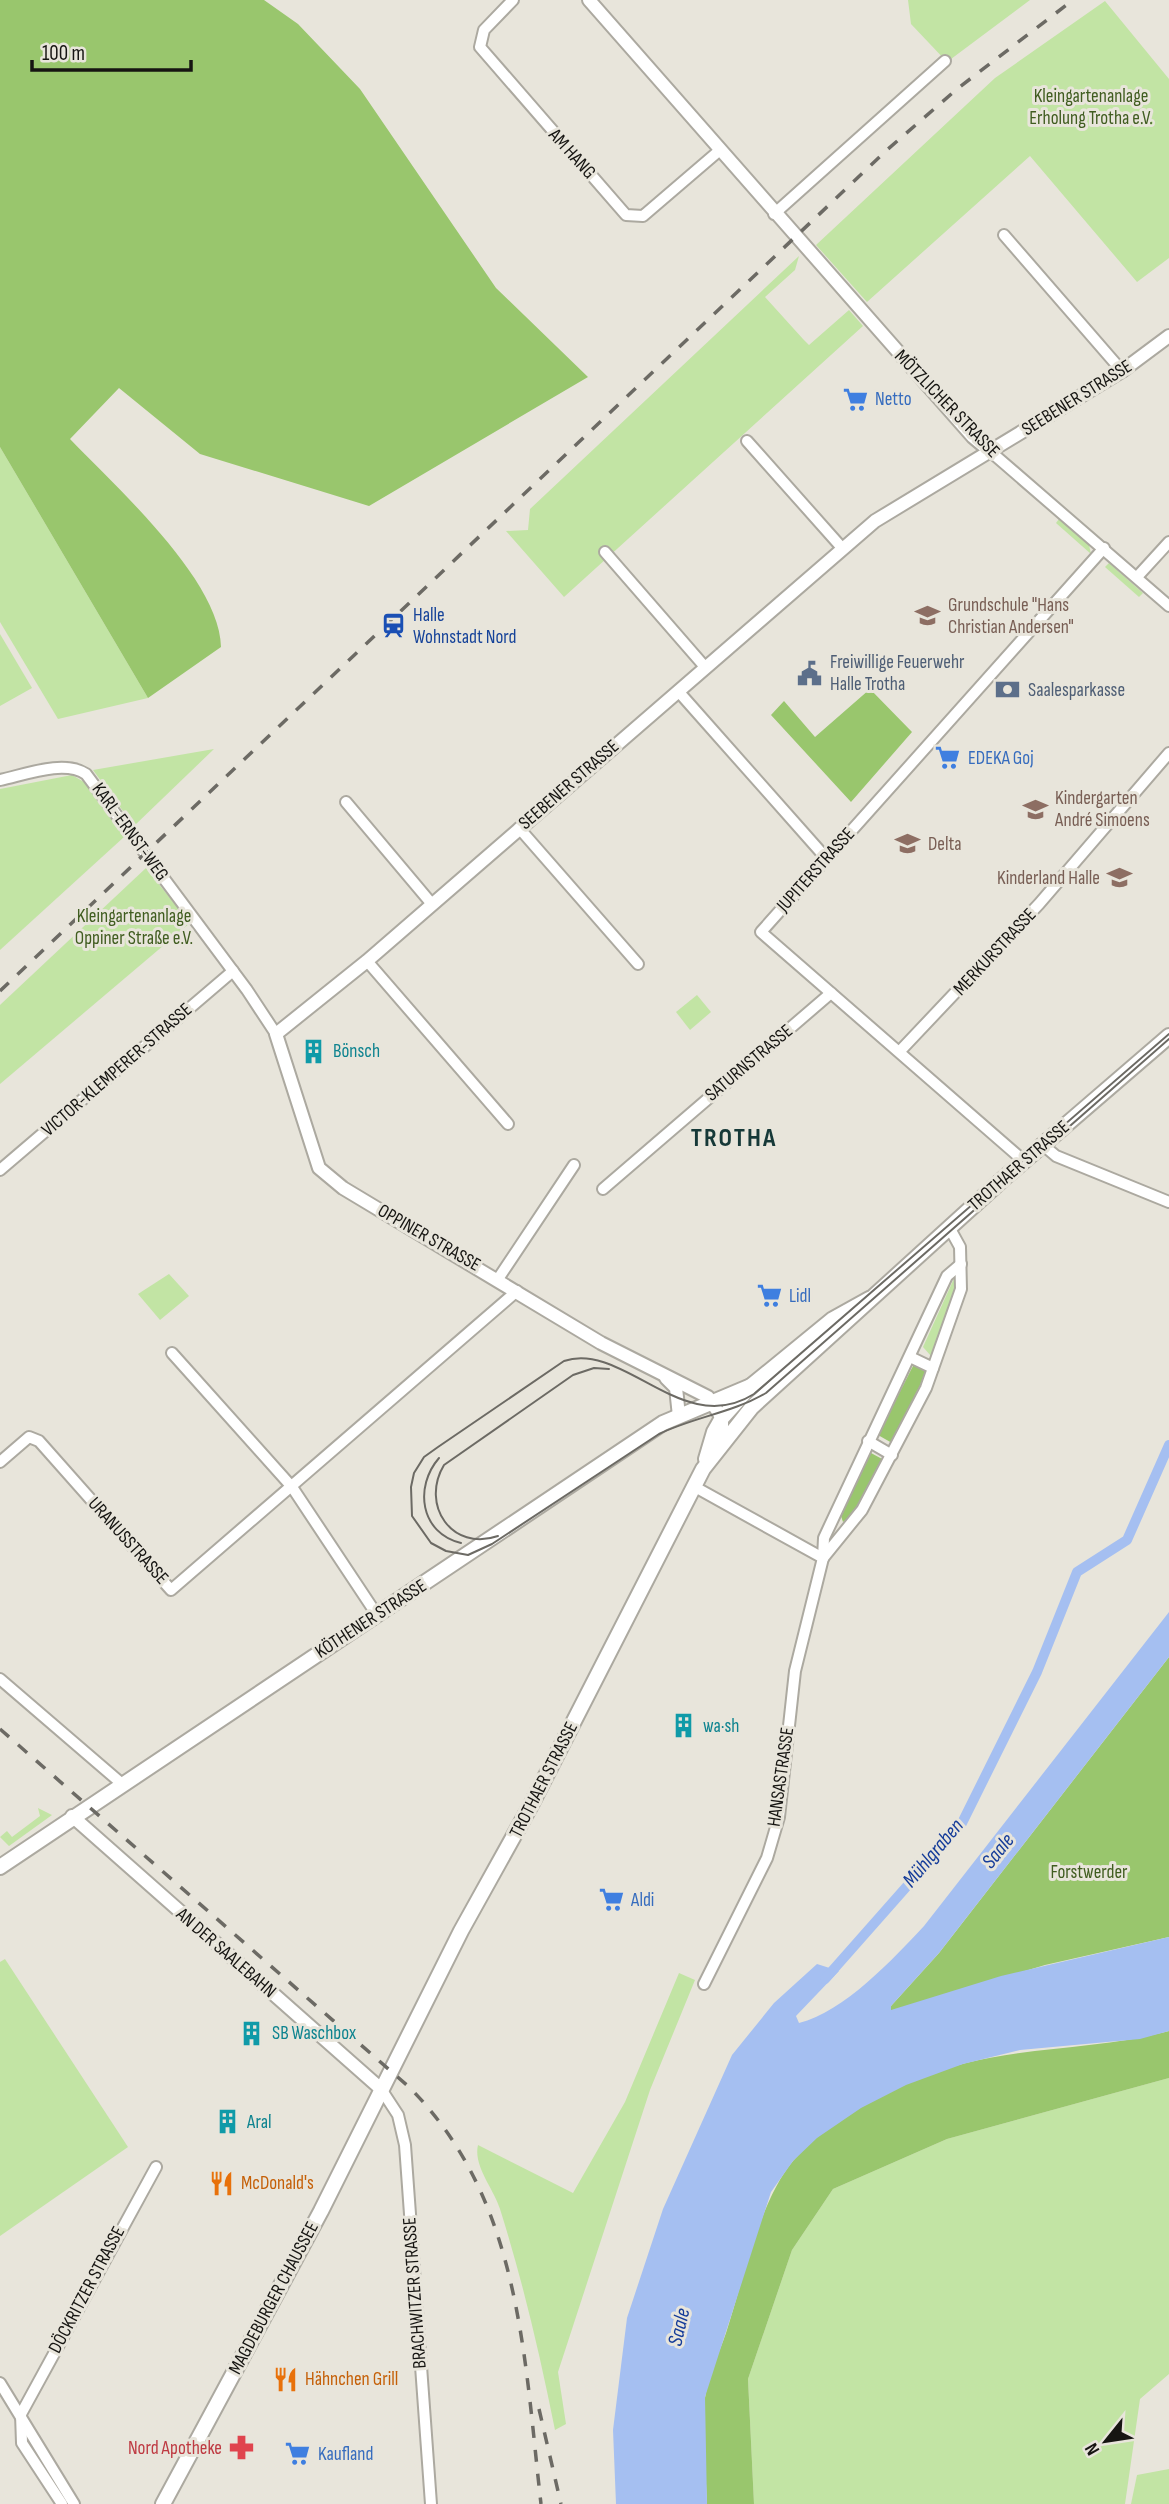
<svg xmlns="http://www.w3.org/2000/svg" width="1169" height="2504" viewBox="0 0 1169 2504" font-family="'Sofia Sans Condensed',sans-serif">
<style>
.green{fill:#c2e4a4}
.forest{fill:#99c66d}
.water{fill:#a5bff1}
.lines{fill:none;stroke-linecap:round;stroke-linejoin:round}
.canal{stroke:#a5bff1;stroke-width:10}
.minor-casing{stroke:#aca9a0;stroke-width:14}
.tertiary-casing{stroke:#aca9a0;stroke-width:16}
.secondary-casing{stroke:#aca9a0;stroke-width:18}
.minor{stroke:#fff;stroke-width:10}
.tertiary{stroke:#fff;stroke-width:12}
.secondary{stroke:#fff;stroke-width:14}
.tram{stroke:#6c6a64;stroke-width:2}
.rail{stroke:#6c6a64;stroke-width:3.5;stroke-dasharray:12 12;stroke-linecap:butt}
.labels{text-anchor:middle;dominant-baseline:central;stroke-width:6;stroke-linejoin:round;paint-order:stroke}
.park-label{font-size:19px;fill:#405d20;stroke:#e8e5db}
.street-label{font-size:19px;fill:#161512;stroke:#e8e5db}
.shop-label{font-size:19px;fill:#366cbe;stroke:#e8e5db;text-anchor:start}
.education-label{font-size:19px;fill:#785e54;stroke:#e8e5db;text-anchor:start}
.transit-label{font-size:19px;fill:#164399;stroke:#e8e5db;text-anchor:start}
.service-label{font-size:19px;fill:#4e5e75;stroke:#e8e5db;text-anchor:start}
.culture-label{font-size:19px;fill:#0d838f;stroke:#e8e5db;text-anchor:start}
.food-label{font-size:19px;fill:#c56008;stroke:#e8e5db;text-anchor:start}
.health-label{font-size:19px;fill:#be3a42;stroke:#e8e5db;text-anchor:end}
.water-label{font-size:21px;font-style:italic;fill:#153c99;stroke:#e8e5db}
.district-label{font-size:26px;font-weight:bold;letter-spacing:2px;fill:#163938;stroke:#e8e5db}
</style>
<rect width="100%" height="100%" fill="#e8e5db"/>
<g class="green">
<polygon points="908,0 1030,0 947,62 911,24"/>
<polygon points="1105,1 1169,79 1169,258 1137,282 1030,156 867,302 816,245 995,78"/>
<polygon points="799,256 795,270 765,297 803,339 809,345 849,310 863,326 564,597 506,531 528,530 530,509"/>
<polygon points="0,447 148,698 58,719 0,622"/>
<polygon points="1059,519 1089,545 1091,554 1056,523"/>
<polygon points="1109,563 1143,593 1139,597 1105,567"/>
<polygon points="0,634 32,688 0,706"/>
<polygon points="214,749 134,826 93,770"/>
<polygon points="72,775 84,782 124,837 0,950 0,789"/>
<polygon points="146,868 190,923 0,1084 0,1005"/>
<polygon points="697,995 711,1012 690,1030 676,1012"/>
<polygon points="169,1274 189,1296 160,1320 138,1294"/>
<polygon points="956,1274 958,1285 936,1351 931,1356 923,1347"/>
<polygon points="38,1808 52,1815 9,1846 0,1837 7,1831 12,1837 40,1816"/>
<polygon points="5,1959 128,2147 0,2236 0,1962"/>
<path d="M679,1973L695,1980L650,2090L558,2372L566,2424L555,2430C540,2355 523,2282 500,2209C494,2189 473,2166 478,2145L573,2193L625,2102Z"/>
<polygon points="1169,2078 1169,2374 1140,2399 1125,2504 754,2504 748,2379 792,2250 833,2189 947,2139"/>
<polygon points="1169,2469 1169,2504 1131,2504 1137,2475"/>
</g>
<g class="forest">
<path d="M0,0H264L298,24L360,89L496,288L588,377L369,506L200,454L119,388L70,439C116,487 220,580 221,647L148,698L0,447Z"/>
<polygon points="870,689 912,732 851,802 771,715 784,701 815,737"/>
<polygon points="914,1364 928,1369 892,1443 878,1435"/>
<polygon points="871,1453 884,1460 853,1515 843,1522 840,1513"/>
<polygon points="1169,1657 1169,1937 1045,1965 891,2011 891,2006 939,1953"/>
<path d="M1169,2031V2078L947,2139L833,2189L792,2250L748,2379L754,2504H707C706,2470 701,2432 705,2398C708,2377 719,2353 726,2333C743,2281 759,2202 793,2161C830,2116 910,2077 966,2063C1033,2046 1103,2049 1169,2031Z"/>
</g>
<path class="water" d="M1169,1612V1657L939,1953L891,2006V2010L1001,1976L1169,1937V2031L1140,2039L1020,2050L963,2064L906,2085L861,2108L817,2138L793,2161L771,2192L705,2397L707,2504H616L613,2430L627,2318L663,2209L732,2055L774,2003L817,1964L839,1971L796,2016L799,2023C844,2012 893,1959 924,1926Z"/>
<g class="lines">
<polyline class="canal" points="825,1979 961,1825 1037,1672 1077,1572 1127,1540 1169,1445"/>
<defs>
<g id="minor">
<polyline points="513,0 484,30 480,47 626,215 643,216 720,150"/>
<polyline points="774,214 945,61"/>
<polyline points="1004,235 1122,371"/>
<polyline points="747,441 843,549"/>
<polyline points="991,452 1169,606"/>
<polyline points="605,552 705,667"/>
<polyline points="1137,577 1169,542"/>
<polyline points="678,691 826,858"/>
<path d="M0,780C24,775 64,759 86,774L247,990L276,1034"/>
<polyline points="346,802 431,903"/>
<polyline points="519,828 638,964"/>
<polyline points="367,961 508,1124"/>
<polyline points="900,1051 1039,904 1169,753"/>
<polyline points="1043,1145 1056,1156 1169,1202"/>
<polyline points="1024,1161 761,932 1104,548"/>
<polyline points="0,1170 233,971"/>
<polyline points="603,1189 831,993"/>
<polyline points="498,1279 574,1165"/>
<polyline points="172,1353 292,1487 377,1615"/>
<polyline points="910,1357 933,1368"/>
<polyline points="868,1441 892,1455"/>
<polyline points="0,1462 29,1437 39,1441 171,1590 517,1291"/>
<polyline points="695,1487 823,1558"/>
<polyline points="823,1558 862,1510 926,1388 961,1289 960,1247 949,1227"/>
<polyline points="0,1679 121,1783"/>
<polyline points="704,1984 767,1858 779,1817 795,1671 823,1558 824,1538 947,1276 961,1264"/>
<polyline points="381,2089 398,2115 405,2145 431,2504"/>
<polyline points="0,2383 74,2504"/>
<polyline points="62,2504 22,2443 21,2414 156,2167"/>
</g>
<g id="tertiary">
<polyline points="589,0 973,437 991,452"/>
<polyline points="666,1378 676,1388 679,1416"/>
<polyline points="722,1444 722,1418 708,1397 601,1343 343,1188 319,1168 276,1034 367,961 875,521 1122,371 1169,336"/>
<polyline points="72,1816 381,2089"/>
</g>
<g id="secondary">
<polyline points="706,1459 714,1432 722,1418 751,1386 833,1319 869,1299"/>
<polyline points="0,1867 663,1423 751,1386"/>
<polyline points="163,2504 321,2211 461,1931 531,1805 703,1469 752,1407 1003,1179 1169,1036"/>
</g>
</defs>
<use href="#minor" class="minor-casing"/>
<use href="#tertiary" class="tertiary-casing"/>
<use href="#secondary" class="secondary-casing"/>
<use href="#minor" class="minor"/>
<use href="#tertiary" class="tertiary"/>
<use href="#secondary" class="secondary"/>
<g class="tram">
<path d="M1169,1034L754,1394C683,1439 624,1341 564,1361L438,1447L424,1457L414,1473L411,1487L412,1516L431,1543L446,1551L468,1555L492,1544L659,1434C694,1417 732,1413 766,1393L1169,1039"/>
<path d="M439,1458C414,1487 420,1533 461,1543"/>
<path d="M498,1536C452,1552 420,1505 444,1465L573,1375L594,1368L609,1369"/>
</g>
<g class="rail">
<polyline points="0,991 888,149 957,89 1073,0"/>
<path d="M0,1729L409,2087C521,2199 524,2356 541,2504"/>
<polyline points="539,2409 561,2504"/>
</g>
</g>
<defs>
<symbol id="supermarket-bare" viewBox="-9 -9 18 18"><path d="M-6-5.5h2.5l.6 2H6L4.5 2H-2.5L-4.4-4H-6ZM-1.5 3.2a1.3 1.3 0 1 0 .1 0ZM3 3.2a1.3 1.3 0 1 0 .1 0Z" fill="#3f7fe0" stroke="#e8e5db" stroke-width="2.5" paint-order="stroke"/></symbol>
<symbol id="school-bare" viewBox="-9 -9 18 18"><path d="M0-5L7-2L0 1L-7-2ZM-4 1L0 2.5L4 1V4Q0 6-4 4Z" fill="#8d6e63" stroke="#e8e5db" stroke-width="2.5" paint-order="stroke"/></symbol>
<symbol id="station-bare" viewBox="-9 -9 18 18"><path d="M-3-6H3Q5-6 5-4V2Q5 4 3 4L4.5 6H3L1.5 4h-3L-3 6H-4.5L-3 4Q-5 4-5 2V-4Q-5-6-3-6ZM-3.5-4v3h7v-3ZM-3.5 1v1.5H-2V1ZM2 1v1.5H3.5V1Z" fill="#1a4fb4" stroke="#e8e5db" stroke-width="2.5" paint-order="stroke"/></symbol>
<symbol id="civic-bare" viewBox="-9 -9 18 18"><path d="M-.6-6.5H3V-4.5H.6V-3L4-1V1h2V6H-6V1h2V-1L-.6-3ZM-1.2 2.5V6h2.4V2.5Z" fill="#5c6f8a" stroke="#e8e5db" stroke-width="2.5" paint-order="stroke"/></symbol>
<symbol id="bank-bare" viewBox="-9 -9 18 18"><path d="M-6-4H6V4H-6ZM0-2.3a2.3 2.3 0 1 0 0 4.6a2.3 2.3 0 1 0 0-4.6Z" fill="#5c6f8a" stroke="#e8e5db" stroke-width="2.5" paint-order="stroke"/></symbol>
<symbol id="building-bare" viewBox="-9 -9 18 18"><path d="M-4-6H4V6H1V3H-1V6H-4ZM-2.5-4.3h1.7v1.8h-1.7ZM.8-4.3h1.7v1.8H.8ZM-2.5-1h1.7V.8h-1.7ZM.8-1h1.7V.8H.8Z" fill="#0f9aa8" stroke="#e8e5db" stroke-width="2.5" paint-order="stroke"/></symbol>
<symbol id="restaurant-bare" viewBox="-9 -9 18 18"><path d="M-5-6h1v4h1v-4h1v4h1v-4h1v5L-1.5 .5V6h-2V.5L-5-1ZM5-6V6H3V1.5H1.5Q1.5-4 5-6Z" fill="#e8710a" stroke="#e8e5db" stroke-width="2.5" paint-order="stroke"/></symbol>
<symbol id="pharmacy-bare" viewBox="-9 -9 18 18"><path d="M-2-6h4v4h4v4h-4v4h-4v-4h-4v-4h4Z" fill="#e0444e" stroke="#e8e5db" stroke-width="2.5" paint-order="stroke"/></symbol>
</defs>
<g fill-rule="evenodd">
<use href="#supermarket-bare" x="838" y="382" width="35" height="35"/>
<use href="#school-bare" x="910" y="598" width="35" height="35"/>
<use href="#station-bare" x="376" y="608" width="35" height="35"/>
<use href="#civic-bare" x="792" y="656" width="35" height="35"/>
<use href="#bank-bare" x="990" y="672" width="35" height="35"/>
<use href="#supermarket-bare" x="930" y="740" width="35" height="35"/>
<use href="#school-bare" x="1018" y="792" width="35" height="35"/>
<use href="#school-bare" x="890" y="826" width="35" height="35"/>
<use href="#school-bare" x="1102" y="860" width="35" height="35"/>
<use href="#building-bare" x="296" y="1034" width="35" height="35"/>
<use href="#supermarket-bare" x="752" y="1278" width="35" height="35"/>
<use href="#building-bare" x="666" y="1708" width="35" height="35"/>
<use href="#supermarket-bare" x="594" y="1882" width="35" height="35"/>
<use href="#building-bare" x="234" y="2016" width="35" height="35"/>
<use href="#building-bare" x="210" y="2104" width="35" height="35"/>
<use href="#restaurant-bare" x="204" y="2166" width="35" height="35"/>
<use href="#restaurant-bare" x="268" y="2362" width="35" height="35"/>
<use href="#pharmacy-bare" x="224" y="2430" width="35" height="35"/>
<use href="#supermarket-bare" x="280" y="2436" width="35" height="35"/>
</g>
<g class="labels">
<g class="park-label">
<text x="1091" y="96">Kleingartenanlage<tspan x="1091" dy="22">Erholung Trotha e.V.</tspan></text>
<text x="134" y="916">Kleingartenanlage<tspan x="134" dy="22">Oppiner Straße e.V.</tspan></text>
<text x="1089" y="1872">Forstwerder</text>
</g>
<g class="street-label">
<text transform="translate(572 154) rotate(48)">AM HANG</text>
<text transform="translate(1077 398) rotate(-32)">SEEBENER STRASSE</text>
<text transform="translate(947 404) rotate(46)">MÖTZLICHER STRASSE</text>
<text transform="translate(569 785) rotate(-41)">SEEBENER STRASSE</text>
<text transform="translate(130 832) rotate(54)">KARL-ERNST-WEG</text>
<text transform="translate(816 870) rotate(-48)">JUPITERSTRASSE</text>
<text transform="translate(995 952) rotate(-47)">MERKURSTRASSE</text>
<text transform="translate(749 1063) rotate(-40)">SATURNSTRASSE</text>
<text transform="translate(117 1070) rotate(-41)">VICTOR-KLEMPERER-STRASSE</text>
<text transform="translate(1019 1166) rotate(-41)">TROTHAER STRASSE</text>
<text transform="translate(429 1238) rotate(30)">OPPINER STRASSE</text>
<text transform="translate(128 1541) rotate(48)">URANUSSTRASSE</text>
<text transform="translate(371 1619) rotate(-33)">KÖTHENER STRASSE</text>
<text transform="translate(781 1777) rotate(-82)">HANSASTRASSE</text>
<text transform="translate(544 1780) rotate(-63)">TROTHAER STRASSE</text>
<text transform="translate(226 1953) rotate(41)">AN DER SAALEBAHN</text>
<text transform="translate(87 2290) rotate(-62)">DÖCKRITZER STRASSE</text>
<text transform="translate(415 2293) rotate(-94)">BRACHWITZER STRASSE</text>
<text transform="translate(274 2298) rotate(-62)">MAGDEBURGER CHAUSSEE</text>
</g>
<g class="shop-label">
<text x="875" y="399">Netto</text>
<text x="968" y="758">EDEKA Goj</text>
<text x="789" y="1296">Lidl</text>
<text x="631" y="1900">Aldi</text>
<text x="318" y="2454">Kaufland</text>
</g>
<g class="education-label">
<text x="948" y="605">Grundschule "Hans<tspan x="948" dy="22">Christian Andersen"</tspan></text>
<text x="1055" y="798">Kindergarten<tspan x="1055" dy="22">André Simoens</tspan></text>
<text x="928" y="844">Delta</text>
<text x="1100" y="878" text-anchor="end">Kinderland Halle</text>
</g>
<g class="transit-label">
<text x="413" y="615">Halle<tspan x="413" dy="22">Wohnstadt Nord</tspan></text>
</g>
<g class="service-label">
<text x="830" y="662">Freiwillige Feuerwehr<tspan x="830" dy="22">Halle Trotha</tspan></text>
<text x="1028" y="690">Saalesparkasse</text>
</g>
<g class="culture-label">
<text x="333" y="1051">Bönsch</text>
<text x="703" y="1726">wa·sh</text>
<text x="272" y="2033">SB Waschbox</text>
<text x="247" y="2122">Aral</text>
</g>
<g class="food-label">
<text x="241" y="2183">McDonald's</text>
<text x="305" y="2379">Hähnchen Grill</text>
</g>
<g class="health-label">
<text x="222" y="2448">Nord Apotheke</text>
</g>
<g class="water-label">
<text transform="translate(998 1851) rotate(-51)">Saale</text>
<text transform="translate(933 1853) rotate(-50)">Mühlgraben</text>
<text transform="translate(679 2327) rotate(-77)">Saale</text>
</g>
<g class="district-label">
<text x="734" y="1138">TROTHA</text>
</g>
</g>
<g transform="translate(1106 2441) rotate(240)" stroke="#e8e5db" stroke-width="5" paint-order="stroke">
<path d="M0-5L12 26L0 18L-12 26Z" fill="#161512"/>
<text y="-10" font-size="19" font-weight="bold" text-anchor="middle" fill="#161512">N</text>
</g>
<path d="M32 60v10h159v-10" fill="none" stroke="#161512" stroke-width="3.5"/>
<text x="42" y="60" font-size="21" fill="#161512" stroke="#e8e5db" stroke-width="5" paint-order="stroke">100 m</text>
</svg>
